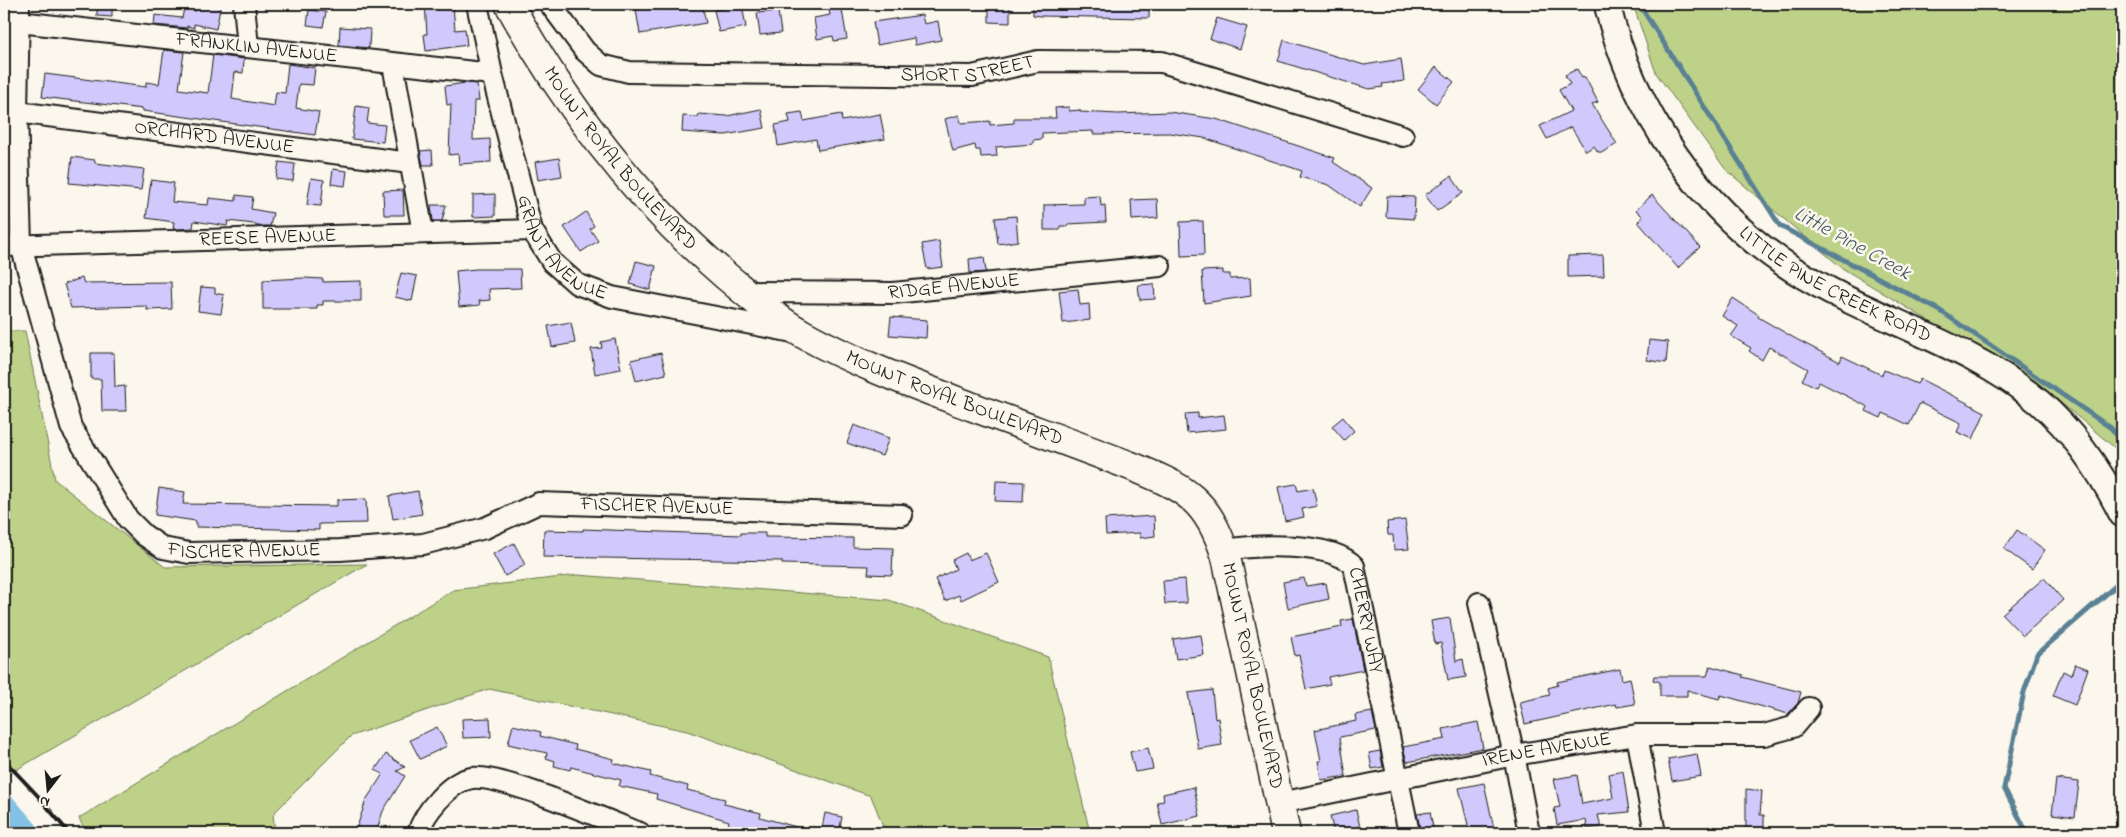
<svg xmlns="http://www.w3.org/2000/svg" width="2126" height="837" viewBox="0 0 2126 837" font-family="'Indie Flower',sans-serif">
<style>
.green{fill:#bdd288;stroke:#6c7752}
.lines{fill:none;stroke-linecap:round;stroke-linejoin:round}
.stream{stroke:#5a8094;stroke-width:5}
.river{stroke:#83c2e4;stroke-width:30}
.building{fill:#d1c9fb;stroke:#1c1c1c}
.minor-casing{stroke:#1c1c1c;stroke-width:24}
.tertiary-casing{stroke:#1c1c1c;stroke-width:29}
.secondary-casing{stroke:#1c1c1c;stroke-width:31}
.minor{stroke:#fbf7ec;stroke-width:20}
.tertiary{stroke:#fbf7ec;stroke-width:25}
.secondary{stroke:#fbf7ec;stroke-width:28}
.rail{stroke:#1c1c1c;stroke-width:4}
.labels{text-anchor:middle;dominant-baseline:central;stroke-width:5;stroke-linejoin:round;paint-order:stroke}
.street-label{font-size:20px;fill:#1c1c1c;stroke:#fbf7ec}
.water-label{font-size:21px;font-style:italic;fill:#405662;stroke:#fbf7ec}
</style>
<rect width="100%" height="100%" fill="#fbf7ec"/>
<filter id="ink" filterUnits="userSpaceOnUse"><feTurbulence type="fractalNoise" baseFrequency=".02" numOctaves="2"/><feDisplacementMap in="SourceGraphic" scale="10" xChannelSelector="R" yChannelSelector="G"/><feConvolveMatrix kernelMatrix="1 2 1 2 8 2 1 2 1" color-interpolation-filters="sRGB"/></filter>
<g filter="url(#ink)">
<g class="green">
<polygon points="1633,4 2122,4 2122,462 2115,448 2054,397 1842,268 1726,170 1656,73"/>
<polygon points="4,331 25,331 55,480 165,567 367,564 4,777"/>
<polygon points="578,575 889,600 1048,657 1090,833 886,833 871,796 687,731 489,689 351,736 273,814 275,833 86,833 79,818 453,590"/>
</g>
<g class="lines">
<g class="stream">
<polyline points="1639,4 1780,226 1939,310 2111,428 2122,442"/>
<polyline points="2027,833 2004,788 2024,692 2037,654 2120,582"/>
</g>
<polyline class="river" points="4,810 24,833"/>
</g>
<g class="building">
<polygon points="97,4 112,4 112,17 97,16"/>
<polygon points="197,4 221,4 216,29 194,24 194,28 187,26 187,28 154,25 155,15 182,18 184,8 196,11"/>
<polygon points="425,4 453,4 455,30 465,29 467,45 426,51 424,34 427,34"/>
<polygon points="695,4 702,4 706,23 640,34 636,10 665,5 666,10"/>
<polygon points="828,4 841,4 847,39 834,41 833,36 817,39 814,18 830,15"/>
<polygon points="989,4 1010,4 1010,23 989,22"/>
<polygon points="1033,4 1149,4 1149,18 1041,16 1033,15"/>
<polygon points="742,5 746,27 719,32 714,10"/>
<polygon points="309,10 326,12 323,27 307,25"/>
<polygon points="778,11 781,33 760,35 757,13"/>
<polygon points="922,15 924,24 938,21 941,40 915,45 914,38 877,45 873,22"/>
<polygon points="1217,18 1247,27 1240,49 1210,39"/>
<polygon points="340,27 370,29 369,48 339,45"/>
<polygon points="1284,40 1364,65 1401,59 1404,81 1382,84 1383,87 1369,89 1278,61"/>
<polygon points="164,50 184,52 179,89 208,93 213,55 244,59 243,73 235,72 232,99 274,106 276,92 285,93 288,64 315,68 313,85 299,84 296,108 319,112 315,135 143,111 143,109 42,97 45,74 146,87 146,82 159,84"/>
<polygon points="1436,67 1454,82 1436,104 1418,89"/>
<polygon points="1577,69 1582,78 1585,77 1598,102 1592,104 1617,144 1603,152 1598,152 1594,146 1586,151 1571,127 1547,139 1540,126 1571,111 1559,90 1570,84 1565,75"/>
<polygon points="466,83 477,84 479,101 474,101 473,140 490,139 491,162 459,164 458,154 449,155 451,104 447,105 445,86"/>
<polygon points="356,106 369,108 367,123 385,125 383,142 352,139"/>
<polygon points="1069,107 1069,111 1080,110 1080,112 1118,114 1169,112 1216,119 1335,158 1333,162 1372,188 1360,207 1329,185 1300,177 1302,171 1204,138 1170,133 1093,134 1093,131 1042,133 1042,139 1033,140 1033,144 996,147 997,156 981,157 980,150 976,150 975,145 953,151 945,119 959,115 961,123 990,121 990,125 1014,123 1014,118 1056,118 1055,108"/>
<polygon points="761,109 765,128 725,135 682,132 683,116 698,117 699,114 727,116"/>
<polygon points="802,112 804,121 841,114 842,121 880,114 885,139 818,150 816,139 778,146 775,125 790,122 788,114"/>
<polygon points="432,150 433,165 423,165 420,151"/>
<polygon points="72,157 95,160 95,163 144,169 141,190 69,183"/>
<polygon points="559,158 562,176 538,180 535,162"/>
<polygon points="279,162 295,164 293,181 276,179"/>
<polygon points="333,169 347,171 345,186 331,184"/>
<polygon points="1451,176 1463,193 1437,211 1425,195"/>
<polygon points="311,178 324,180 321,206 307,205"/>
<polygon points="151,180 174,183 172,202 208,205 209,198 236,201 236,195 253,197 251,209 273,213 270,226 257,226 254,224 228,221 227,226 194,221 193,228 178,229 173,228 174,222 146,218"/>
<polygon points="403,190 404,215 384,215 383,191"/>
<polygon points="495,194 495,216 473,217 473,195"/>
<polygon points="1652,195 1700,247 1678,268 1638,222 1643,217 1636,210"/>
<polygon points="1100,196 1101,206 1105,205 1106,222 1068,224 1068,226 1060,226 1060,230 1044,230 1044,205 1084,204 1084,197"/>
<polygon points="1387,196 1415,197 1414,219 1386,217"/>
<polygon points="1157,199 1158,218 1132,220 1131,200"/>
<polygon points="431,205 446,205 442,221 433,221"/>
<polygon points="586,212 594,226 590,229 598,241 581,252 564,227"/>
<polygon points="1016,216 1018,241 998,244 995,218"/>
<polygon points="1203,221 1204,255 1181,256 1180,222"/>
<polygon points="939,241 943,267 927,269 922,244"/>
<polygon points="1603,255 1604,276 1568,277 1568,256"/>
<polygon points="984,257 986,272 970,273 969,259"/>
<polygon points="636,261 656,266 650,290 630,284"/>
<polygon points="476,269 520,269 521,288 489,289 490,300 479,301 480,305 459,307 456,271"/>
<polygon points="1223,270 1223,274 1230,274 1230,279 1250,278 1251,296 1204,303 1202,271"/>
<polygon points="401,273 417,276 412,301 395,297"/>
<polygon points="82,278 84,283 171,282 172,309 147,310 147,306 71,308 64,284"/>
<polygon points="304,278 323,279 323,282 361,281 361,301 323,301 323,305 317,305 317,309 263,309 263,280"/>
<polygon points="1154,284 1155,299 1140,300 1138,285"/>
<polygon points="201,287 215,288 215,293 224,295 221,314 198,311"/>
<polygon points="1078,289 1080,305 1089,304 1090,320 1063,323 1059,291"/>
<polygon points="1733,298 1759,315 1758,317 1796,339 1840,362 1842,356 1882,375 1884,370 1917,384 1920,379 1985,412 1973,439 1957,432 1961,423 1920,403 1909,425 1883,413 1881,418 1866,411 1868,407 1819,382 1816,387 1802,380 1808,369 1769,347 1762,360 1749,351 1751,348 1731,336 1738,326 1722,316"/>
<polygon points="891,317 927,320 926,338 889,335"/>
<polygon points="571,322 575,343 552,347 548,326"/>
<polygon points="615,339 621,369 595,374 591,349 602,348 601,342"/>
<polygon points="1649,340 1668,342 1666,363 1647,360"/>
<polygon points="91,353 114,353 115,387 125,386 126,411 102,411 101,379 91,379"/>
<polygon points="661,353 666,374 636,381 631,360"/>
<polygon points="1198,413 1198,418 1224,415 1226,429 1187,433 1185,414"/>
<polygon points="1343,417 1354,431 1344,440 1332,426"/>
<polygon points="854,425 889,438 882,456 847,443"/>
<polygon points="996,481 1024,482 1023,502 995,501"/>
<polygon points="1296,484 1298,491 1313,488 1317,506 1302,509 1304,517 1285,521 1278,487"/>
<polygon points="159,488 185,492 183,504 337,506 337,500 366,499 367,523 319,524 319,530 196,527 196,521 155,515"/>
<polygon points="418,491 422,514 393,519 389,496"/>
<polygon points="1154,516 1155,536 1140,538 1140,533 1106,535 1105,519"/>
<polygon points="1405,520 1409,549 1394,550 1393,535 1388,535 1387,522"/>
<polygon points="583,529 741,535 741,533 765,533 765,537 853,538 853,547 893,548 892,575 868,574 869,566 782,564 782,561 543,557 544,530 583,531"/>
<polygon points="2017,530 2045,550 2032,569 2004,549"/>
<polygon points="514,543 525,565 505,576 493,554"/>
<polygon points="966,553 969,560 986,553 999,582 961,600 959,595 945,601 935,579 956,569 952,560"/>
<polygon points="1304,578 1306,586 1326,583 1329,599 1288,608 1283,582"/>
<polygon points="2044,578 2063,600 2023,636 2002,614"/>
<polygon points="1185,579 1187,603 1165,604 1163,581"/>
<polygon points="1450,618 1456,661 1463,659 1466,677 1448,680 1441,643 1435,644 1431,621"/>
<polygon points="1353,619 1363,670 1328,677 1330,684 1306,689 1299,655 1295,656 1291,637 1342,627 1341,621"/>
<polygon points="1201,635 1204,655 1176,659 1173,639"/>
<polygon points="2075,664 2088,669 2075,705 2053,696 2063,671 2071,675"/>
<polygon points="1710,666 1743,675 1742,677 1801,692 1798,703 1788,714 1721,695 1719,699 1687,690 1687,696 1660,696 1660,682 1653,680 1654,676 1707,676"/>
<polygon points="1620,669 1622,680 1630,678 1635,704 1617,707 1616,704 1525,724 1520,702 1550,695 1548,688 1558,685 1557,682"/>
<polygon points="1212,690 1215,719 1218,718 1222,745 1198,749 1188,693"/>
<polygon points="1372,712 1376,730 1340,737 1346,776 1321,780 1318,761 1321,761 1315,730 1356,721 1355,715"/>
<polygon points="490,718 491,737 463,738 462,719"/>
<polygon points="1478,722 1483,748 1407,762 1403,747 1445,739 1443,729"/>
<polygon points="513,725 541,732 540,736 576,745 575,749 614,759 613,763 651,772 650,776 688,786 687,790 725,799 724,804 761,813 760,817 804,829 804,833 758,833 728,826 729,821 656,799 657,794 619,786 621,780 571,767 570,770 554,766 555,761 546,758 547,753 508,744"/>
<polygon points="437,727 447,746 420,759 410,740"/>
<polygon points="1148,748 1153,769 1135,772 1130,752"/>
<polygon points="1380,751 1383,767 1372,769 1369,753"/>
<polygon points="386,754 405,767 397,771 405,776 383,811 376,833 355,833 366,800 383,774 375,770"/>
<polygon points="1697,754 1701,776 1672,781 1668,759"/>
<polygon points="1623,771 1629,812 1598,815 1601,827 1587,829 1586,820 1557,825 1554,808 1560,807 1554,779 1577,775 1582,804 1613,798 1609,774"/>
<polygon points="2056,779 2079,782 2075,817 2052,814"/>
<polygon points="1484,783 1495,833 1470,833 1459,788"/>
<polygon points="1194,787 1200,816 1162,825 1157,802 1164,801 1163,794"/>
<polygon points="1746,789 1762,791 1760,815 1764,815 1764,833 1746,833"/>
<polygon points="1356,810 1361,831 1334,833 1330,816"/>
<polygon points="1430,812 1434,833 1421,833 1417,814"/>
<polygon points="825,813 842,817 839,833 821,833"/>
</g>
<g class="lines">
<defs>
<g id="minor">
<path id="s1" d="M19,4L17,112L21,245L71,427L128,519L144,535L163,548L189,553L340,550L423,544L485,528L539,503L902,515"/>
<polyline points="244,4 248,47"/>
<path id="s2" d="M477,4L492,74L532,230L552,262L577,284L612,297L793,332"/>
<path id="s3" d="M550,4L585,51L601,65L629,72L972,76L1038,61L1162,62L1403,136"/>
<path id="s4" d="M19,22L492,74"/>
<polyline points="393,64 423,233"/>
<path id="s5" d="M17,112L410,163"/>
<path id="s6" d="M4,246L532,230"/>
<path id="s7" d="M745,292L893,293L1160,266"/>
<path id="s8" d="M1224,550C1255,545 1331,541 1354,566L1409,833"/>
<polyline points="1479,603 1514,755 1529,833"/>
<polyline points="1637,735 1655,833"/>
<path id="s9" d="M1280,803L1514,755L1637,735H1764L1793,727L1809,708"/>
<path d="M418,833C424,813 450,781 472,778C502,774 607,821 640,833"/>
</g>
<g id="tertiary">
<path id="s10" d="M1607,4C1632,110 1701,211 1794,270C1871,319 1969,343 2039,402C2075,433 2101,472 2122,514"/>
</g>
<g id="secondary">
<path id="s11" d="M509,4C566,107 636,199 726,276C750,296 776,319 803,334C857,364 915,385 973,407C1026,427 1079,446 1131,466C1185,488 1208,499 1226,557L1286,833"/>
</g>
</defs>
<use href="#minor" class="minor-casing"/>
<use href="#tertiary" class="tertiary-casing"/>
<use href="#secondary" class="secondary-casing"/>
<use href="#minor" class="minor"/>
<use href="#tertiary" class="tertiary"/>
<use href="#secondary" class="secondary"/>
<polyline class="rail" points="4,760 38,796 69,833"/>
</g>
</g>
<g class="labels">
<g class="street-label">
<text stroke="none"><textPath href="#s4" startOffset="239">FRANKLIN AVENUE</textPath></text>
<text stroke="none"><textPath href="#s3" startOffset="448">SHORT STREET</textPath></text>
<text stroke="none"><textPath href="#s5" startOffset="199">ORCHARD AVENUE</textPath></text>
<text stroke="none"><textPath href="#s11" startOffset="191">MOUNT ROYAL BOULEVARD</textPath></text>
<text stroke="none"><textPath href="#s6" startOffset="264">REESE AVENUE</textPath></text>
<text stroke="none"><textPath href="#s2" startOffset="266">GRANT AVENUE</textPath></text>
<text stroke="none"><textPath href="#s10" startOffset="376">LITTLE PINE CREEK ROAD</textPath></text>
<text stroke="none"><textPath href="#s7" startOffset="209">RIDGE AVENUE</textPath></text>
<text stroke="none"><textPath href="#s11" startOffset="611">MOUNT ROYAL BOULEVARD</textPath></text>
<text stroke="none"><textPath href="#s1" startOffset="1086">FISCHER AVENUE</textPath></text>
<text stroke="none"><textPath href="#s1" startOffset="665">FISCHER AVENUE</textPath></text>
<text stroke="none"><textPath href="#s8" startOffset="190">CHERRY WAY</textPath></text>
<text stroke="none"><textPath href="#s11" startOffset="1060">MOUNT ROYAL BOULEVARD</textPath></text>
<text stroke="none"><textPath href="#s9" startOffset="272">IRENE AVENUE</textPath></text>
</g>
<g class="water-label">
<text transform="translate(1852 244) rotate(29)">Little Pine Creek</text>
</g>
</g>
<rect width="2126" height="837" fill="none" stroke="#fbf7ec" stroke-width="20"/>
<rect x="10" y="10" width="2106" height="817" fill="none" stroke="#1c1c1c" stroke-width="2" filter="url(#ink)"/>
<g transform="translate(48 790) rotate(196)" stroke="#fbf7ec" stroke-width="4" paint-order="stroke">
<path d="M0-4L9 19L0 12L-9 19Z" fill="#1c1c1c"/>
<text y="-8" font-size="14" font-weight="bold" text-anchor="middle" fill="#1c1c1c">N</text>
</g>
</svg>
